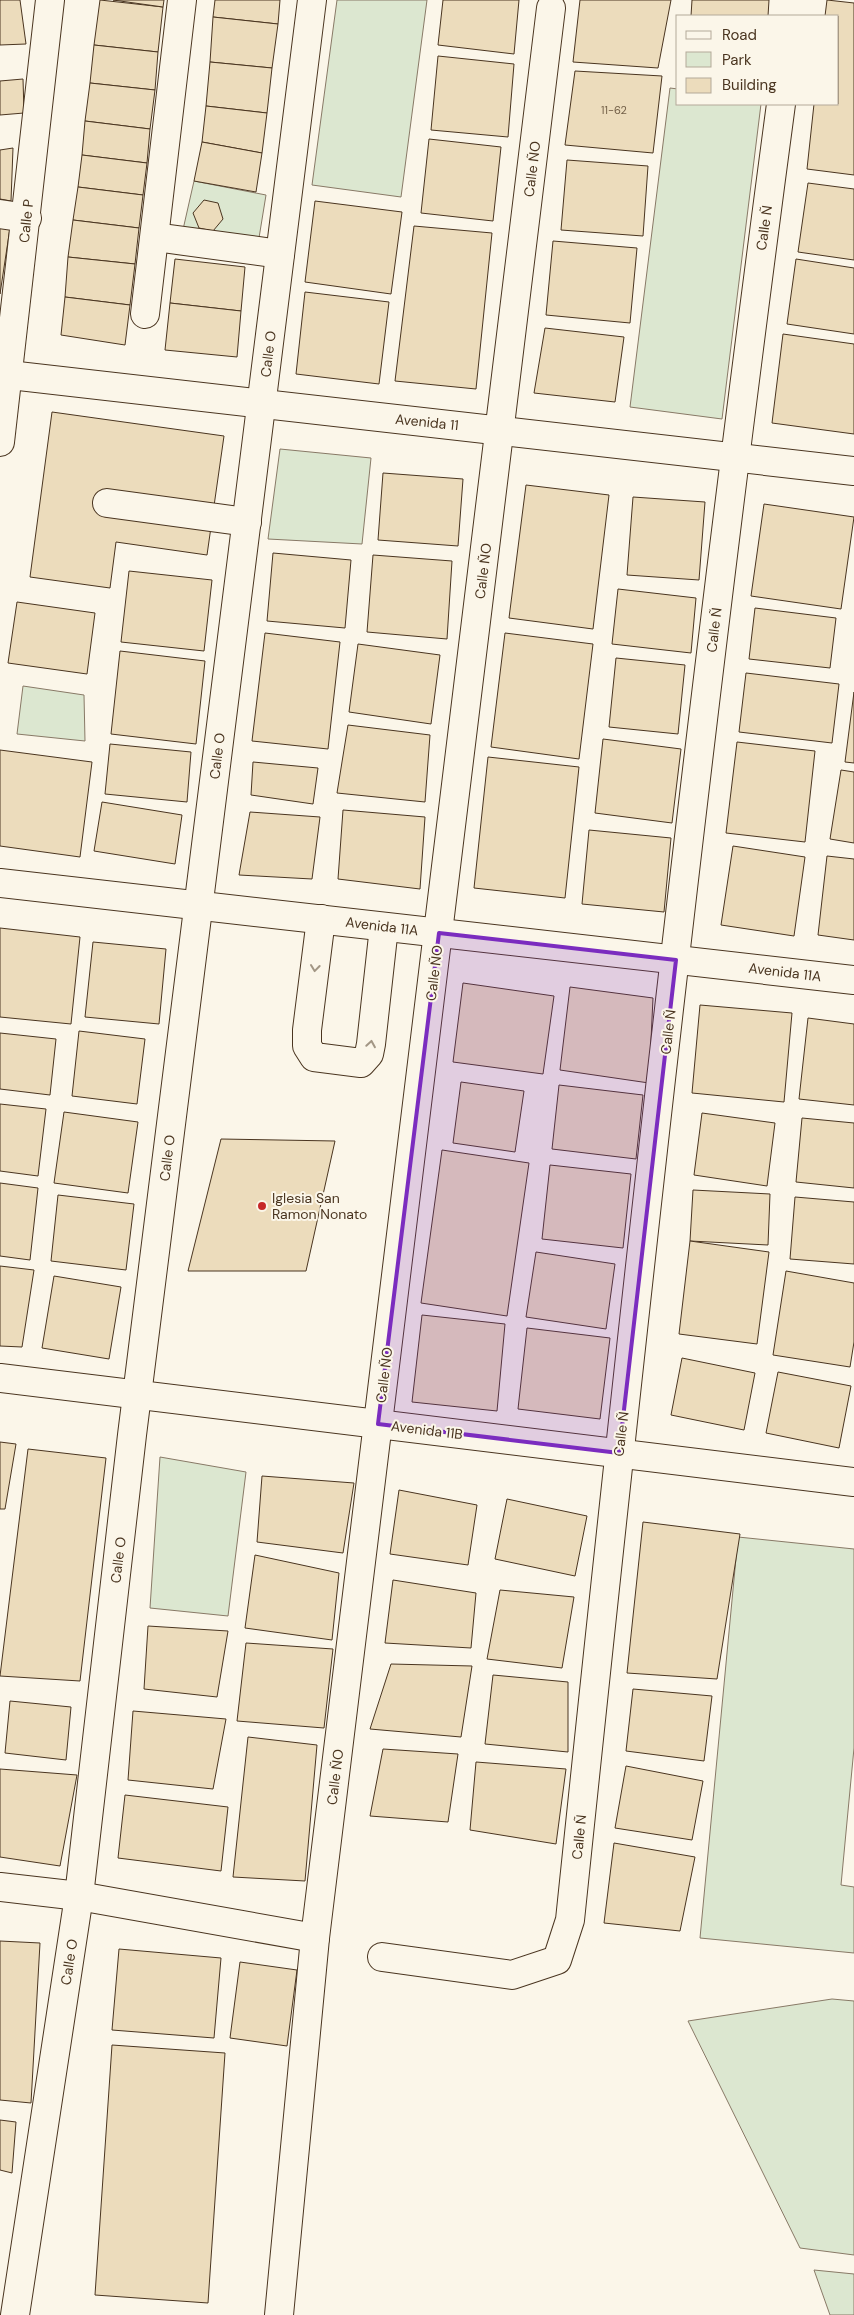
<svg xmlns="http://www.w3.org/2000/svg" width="854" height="2315" viewBox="0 0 854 2315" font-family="'DM Sans',sans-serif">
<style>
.green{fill:#dce7d0;stroke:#887966}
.building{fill:#ecdcbc;stroke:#4a3520}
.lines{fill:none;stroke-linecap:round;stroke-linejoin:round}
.minor-casing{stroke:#4a3520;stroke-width:30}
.minor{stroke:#fbf6e9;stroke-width:28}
.oneway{stroke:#a29684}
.marked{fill:#7b2cbf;fill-opacity:0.2;stroke:#7b2cbf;stroke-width:4;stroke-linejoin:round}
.poi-dot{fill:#c62828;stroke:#fbf6e9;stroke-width:2}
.labels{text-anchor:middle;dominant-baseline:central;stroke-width:4;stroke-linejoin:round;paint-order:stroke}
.number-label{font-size:11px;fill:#725f47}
.street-label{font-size:14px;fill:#4a3520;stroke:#fbf6e9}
.poi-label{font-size:14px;fill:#4a3520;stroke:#fbf6e9;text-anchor:start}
</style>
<rect width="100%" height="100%" fill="#fbf6e9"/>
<g class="green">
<polygon points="337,0 427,0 401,197 312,185"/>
<polygon points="670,88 678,89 678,104 761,104 722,419 630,407"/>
<polygon points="194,181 266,195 258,244 182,234"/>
<polygon points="280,449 371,458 362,544 268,539"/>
<polygon points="23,686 84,695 85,741 17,734"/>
<polygon points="160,1457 246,1472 228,1616 150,1608"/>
<polygon points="738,1537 854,1549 854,1748 841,1885 854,1887 854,1953 700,1938"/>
<polygon points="832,1999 854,2001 854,2255 800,2248 688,2021"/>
<polygon points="814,2270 854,2274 854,2315 830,2315"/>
</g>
<g class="building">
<polygon points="0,0 20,0 26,44 0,45"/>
<polygon points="100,0 163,7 158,52 94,45"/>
<polygon points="113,0 164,0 163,7"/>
<polygon points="215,0 280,0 278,24 213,17"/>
<polygon points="443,0 519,0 514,54 438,45"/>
<polygon points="580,0 671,0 658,68 573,62"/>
<polygon points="692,0 769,0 768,16 691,16"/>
<polygon points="827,0 854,3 854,175 807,169 814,104 838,104 838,16 825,16"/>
<polygon points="213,17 278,24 272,68 210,62"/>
<polygon points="94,45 158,52 155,90 90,83"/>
<polygon points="438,56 514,64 508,137 431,130"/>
<polygon points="210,62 272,68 267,113 206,106"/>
<polygon points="575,71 662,76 653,153 565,145"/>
<polygon points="23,79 24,113 0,115 0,81"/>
<polygon points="90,83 155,90 150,129 85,121"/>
<polygon points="206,106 267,113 262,153 202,142"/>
<polygon points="85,121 150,129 147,163 82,155"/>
<polygon points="429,139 501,147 493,221 421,213"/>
<polygon points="202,142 262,153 256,192 194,181"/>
<polygon points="13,148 11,201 0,199 0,150"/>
<polygon points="82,155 147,163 143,195 78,187"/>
<polygon points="567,160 648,166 643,236 561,230"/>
<polygon points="808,183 854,189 854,260 798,252"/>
<polygon points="78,187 143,195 139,228 73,220"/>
<polygon points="204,200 218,203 223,219 213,231 199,228 193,213"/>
<polygon points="315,201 402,212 391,294 305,282"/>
<polygon points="73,220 139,228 135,264 68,257"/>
<polygon points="0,226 10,228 0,294"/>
<polygon points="414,226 492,233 476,389 395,381"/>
<polygon points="553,241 637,248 630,323 546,315"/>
<polygon points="68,257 135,264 130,305 65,297"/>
<polygon points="175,259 245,267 241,311 170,303"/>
<polygon points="796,259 854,268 854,334 787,324"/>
<polygon points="305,292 389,302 379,384 296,374"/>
<polygon points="65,297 130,305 125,345 61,335"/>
<polygon points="170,303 241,311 237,357 165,350"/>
<polygon points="545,328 624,337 615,402 534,393"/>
<polygon points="783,334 854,344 854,434 772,423"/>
<polygon points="52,412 224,436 207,555 116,542 110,588 30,577"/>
<polygon points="383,473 463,479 458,546 378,540"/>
<polygon points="526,485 609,495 593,629 509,618"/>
<polygon points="633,497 705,502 699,580 627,575"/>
<polygon points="764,504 854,517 841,609 751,596"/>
<polygon points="273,553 351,560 345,628 267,621"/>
<polygon points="373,555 452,561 447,639 367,632"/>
<polygon points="129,571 212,580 204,651 121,642"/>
<polygon points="618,589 696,598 691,653 612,644"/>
<polygon points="17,602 95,613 87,674 8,663"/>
<polygon points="755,608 836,618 830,668 749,659"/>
<polygon points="265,633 340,642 328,749 252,741"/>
<polygon points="505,633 593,644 579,759 491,747"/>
<polygon points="358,644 440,655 431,724 349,712"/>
<polygon points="120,651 205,661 196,744 111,734"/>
<polygon points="616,658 685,665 678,734 609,727"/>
<polygon points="746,673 839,684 832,743 739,732"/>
<polygon points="854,692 854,763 845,762"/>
<polygon points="348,725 430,735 425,802 337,793"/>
<polygon points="603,739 681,749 672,823 595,813"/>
<polygon points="737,742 815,751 805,842 726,833"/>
<polygon points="110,744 191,752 187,802 105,794"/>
<polygon points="0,750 92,762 80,857 0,846"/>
<polygon points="488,757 579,767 565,898 474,888"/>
<polygon points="253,762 318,768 313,804 251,795"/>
<polygon points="841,770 854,772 854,843 830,839"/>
<polygon points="102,802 182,815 175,864 94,851"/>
<polygon points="343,810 425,817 420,889 338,879"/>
<polygon points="250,812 320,817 312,879 239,875"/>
<polygon points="589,830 671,838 664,912 582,904"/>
<polygon points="733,846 805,857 794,936 721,925"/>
<polygon points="827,856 854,859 854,940 818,935"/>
<polygon points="0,928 80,937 71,1024 0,1017"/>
<polygon points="93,942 166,949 159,1024 85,1017"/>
<polygon points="463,983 554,996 543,1074 453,1062"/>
<polygon points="570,987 653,998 649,1083 560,1070"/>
<polygon points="700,1005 792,1013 784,1102 692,1093"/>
<polygon points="808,1018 854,1024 854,1105 799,1099"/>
<polygon points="79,1031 145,1039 137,1104 72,1096"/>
<polygon points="0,1033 56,1039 50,1095 0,1089"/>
<polygon points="461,1082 524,1091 515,1152 453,1143"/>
<polygon points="559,1085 643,1095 636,1159 552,1149"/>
<polygon points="0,1104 46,1109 38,1176 0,1171"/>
<polygon points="64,1112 138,1122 128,1193 54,1183"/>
<polygon points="702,1113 775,1123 767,1186 694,1175"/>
<polygon points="802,1118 854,1123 854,1188 796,1182"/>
<polygon points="221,1139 335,1141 306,1271 188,1271"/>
<polygon points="442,1150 529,1163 507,1316 421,1303"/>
<polygon points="550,1165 631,1174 623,1248 542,1239"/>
<polygon points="0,1183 38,1188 30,1260 0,1256"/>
<polygon points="693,1190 770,1194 768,1245 690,1241"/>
<polygon points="58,1195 134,1204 126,1270 51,1261"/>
<polygon points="795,1197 854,1202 854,1264 790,1259"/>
<polygon points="690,1241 769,1252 757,1344 679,1334"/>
<polygon points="536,1252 615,1264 606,1329 526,1317"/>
<polygon points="0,1266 34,1270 22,1347 0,1346"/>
<polygon points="786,1271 854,1283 854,1342 850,1367 773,1355"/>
<polygon points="54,1276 121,1287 109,1359 42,1348"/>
<polygon points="422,1315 505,1324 497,1411 412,1402"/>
<polygon points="527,1328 610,1338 600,1419 518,1409"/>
<polygon points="682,1358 755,1373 744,1430 671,1415"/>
<polygon points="778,1372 851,1386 839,1448 766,1433"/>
<polygon points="0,1442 16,1444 5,1509 0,1509"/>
<polygon points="28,1449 106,1458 80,1681 0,1676"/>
<polygon points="262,1476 354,1483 343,1553 257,1542"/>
<polygon points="399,1490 477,1505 468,1565 390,1554"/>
<polygon points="507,1499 587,1516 575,1576 495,1559"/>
<polygon points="643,1522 740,1534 717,1679 627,1673"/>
<polygon points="255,1555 339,1573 332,1640 245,1628"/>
<polygon points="393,1580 476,1593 471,1648 385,1643"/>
<polygon points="500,1590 574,1597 562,1668 487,1659"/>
<polygon points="148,1626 228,1631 217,1697 144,1689"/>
<polygon points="246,1643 333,1649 324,1728 237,1721"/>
<polygon points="391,1664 472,1666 461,1737 370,1729"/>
<polygon points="493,1675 568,1682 568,1752 485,1744"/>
<polygon points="633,1689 712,1696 704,1761 626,1751"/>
<polygon points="10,1701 71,1707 66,1760 5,1753"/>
<polygon points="133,1711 226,1719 213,1789 128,1780"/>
<polygon points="248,1737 317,1745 305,1881 233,1877"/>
<polygon points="383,1749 458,1754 448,1822 370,1816"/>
<polygon points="476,1762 566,1769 556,1844 470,1830"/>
<polygon points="626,1766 703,1781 692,1840 615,1828"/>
<polygon points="0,1769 77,1775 60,1866 0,1857"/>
<polygon points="125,1795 228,1807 221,1871 118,1858"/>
<polygon points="614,1843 695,1857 680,1931 604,1923"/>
<polygon points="0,1941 40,1943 31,2103 0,2100"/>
<polygon points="119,1949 221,1958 214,2038 112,2030"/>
<polygon points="240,1962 297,1970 287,2046 230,2038"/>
<polygon points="112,2045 225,2053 208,2303 95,2295"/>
<polygon points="0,2120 16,2122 12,2173 0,2170"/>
</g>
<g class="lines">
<defs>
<g id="minor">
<polyline points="0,214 27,218"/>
<polyline points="155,237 280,254"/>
<polyline points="145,314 182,0"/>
<polyline points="0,374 854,471"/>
<polyline points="0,442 50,0"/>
<polyline points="107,503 247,522"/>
<polyline points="0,883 854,980"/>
<polyline points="321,919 307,1030 307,1046 314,1057 361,1063 369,1054 371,1044 384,927"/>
<polyline points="0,1378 854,1482"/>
<polyline points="0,1887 79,1896 315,1938"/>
<path d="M382,1957L512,1975L557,1960L570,1920C633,1314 700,708 781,104"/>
<polyline points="15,2315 79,1896 132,1435 312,0"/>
<polyline points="279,2315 315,1938 551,8"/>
</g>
</defs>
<use href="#minor" class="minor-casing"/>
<use href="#minor" class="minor"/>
</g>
<defs><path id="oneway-chevron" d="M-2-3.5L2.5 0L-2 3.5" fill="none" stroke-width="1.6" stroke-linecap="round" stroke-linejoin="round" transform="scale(1.25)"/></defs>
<g class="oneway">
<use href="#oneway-chevron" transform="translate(315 968) rotate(97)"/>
<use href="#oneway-chevron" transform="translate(371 1044) rotate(-81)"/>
</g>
<path class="marked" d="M439,933L676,960L619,1453L378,1424Z"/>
<circle class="poi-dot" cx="262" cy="1206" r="5"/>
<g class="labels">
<g class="number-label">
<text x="614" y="110">11-62</text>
</g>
<g class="street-label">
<text transform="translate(532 169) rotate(-83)">Calle ÑO</text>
<text transform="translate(26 221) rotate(-84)">Calle P</text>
<text transform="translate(764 228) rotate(-82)">Calle Ñ</text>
<text transform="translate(268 354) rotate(-83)">Calle O</text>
<text transform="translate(427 422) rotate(6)">Avenida 11</text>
<text transform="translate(483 571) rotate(-83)">Calle ÑO</text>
<text transform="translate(714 630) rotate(-83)">Calle Ñ</text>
<text transform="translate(217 756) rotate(-83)">Calle O</text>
<text transform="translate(382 926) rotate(7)">Avenida 11A</text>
<text transform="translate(785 972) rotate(7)">Avenida 11A</text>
<text transform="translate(434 973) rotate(-83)">Calle ÑO</text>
<text transform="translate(668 1032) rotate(-83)">Calle Ñ</text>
<text transform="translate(167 1158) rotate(-83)">Calle O</text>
<text transform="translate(384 1375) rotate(-83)">Calle ÑO</text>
<text transform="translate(427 1430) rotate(7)">Avenida 11B</text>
<text transform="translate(621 1434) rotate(-83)">Calle Ñ</text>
<text transform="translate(118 1560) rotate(-83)">Calle O</text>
<text transform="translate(335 1777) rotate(-83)">Calle ÑO</text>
<text transform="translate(579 1837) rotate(-84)">Calle Ñ</text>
<text transform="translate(69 1962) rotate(-81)">Calle O</text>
</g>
<g class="poi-label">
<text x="272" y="1198">Iglesia San<tspan x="272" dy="16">Ramon Nonato</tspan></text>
</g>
</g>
<rect x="676" y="15" width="162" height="90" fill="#fbf6e9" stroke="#b4a999"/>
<rect x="686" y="31" width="25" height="8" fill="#fbf6e9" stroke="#b4a999"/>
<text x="722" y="40" font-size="15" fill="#4a3520">Road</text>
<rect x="686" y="52" width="25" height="15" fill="#dce7d0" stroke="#b4a999"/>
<text x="722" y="65" font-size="15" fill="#4a3520">Park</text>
<rect x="686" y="78" width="25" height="15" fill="#ecdcbc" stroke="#b4a999"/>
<text x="722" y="90" font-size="15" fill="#4a3520">Building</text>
</svg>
